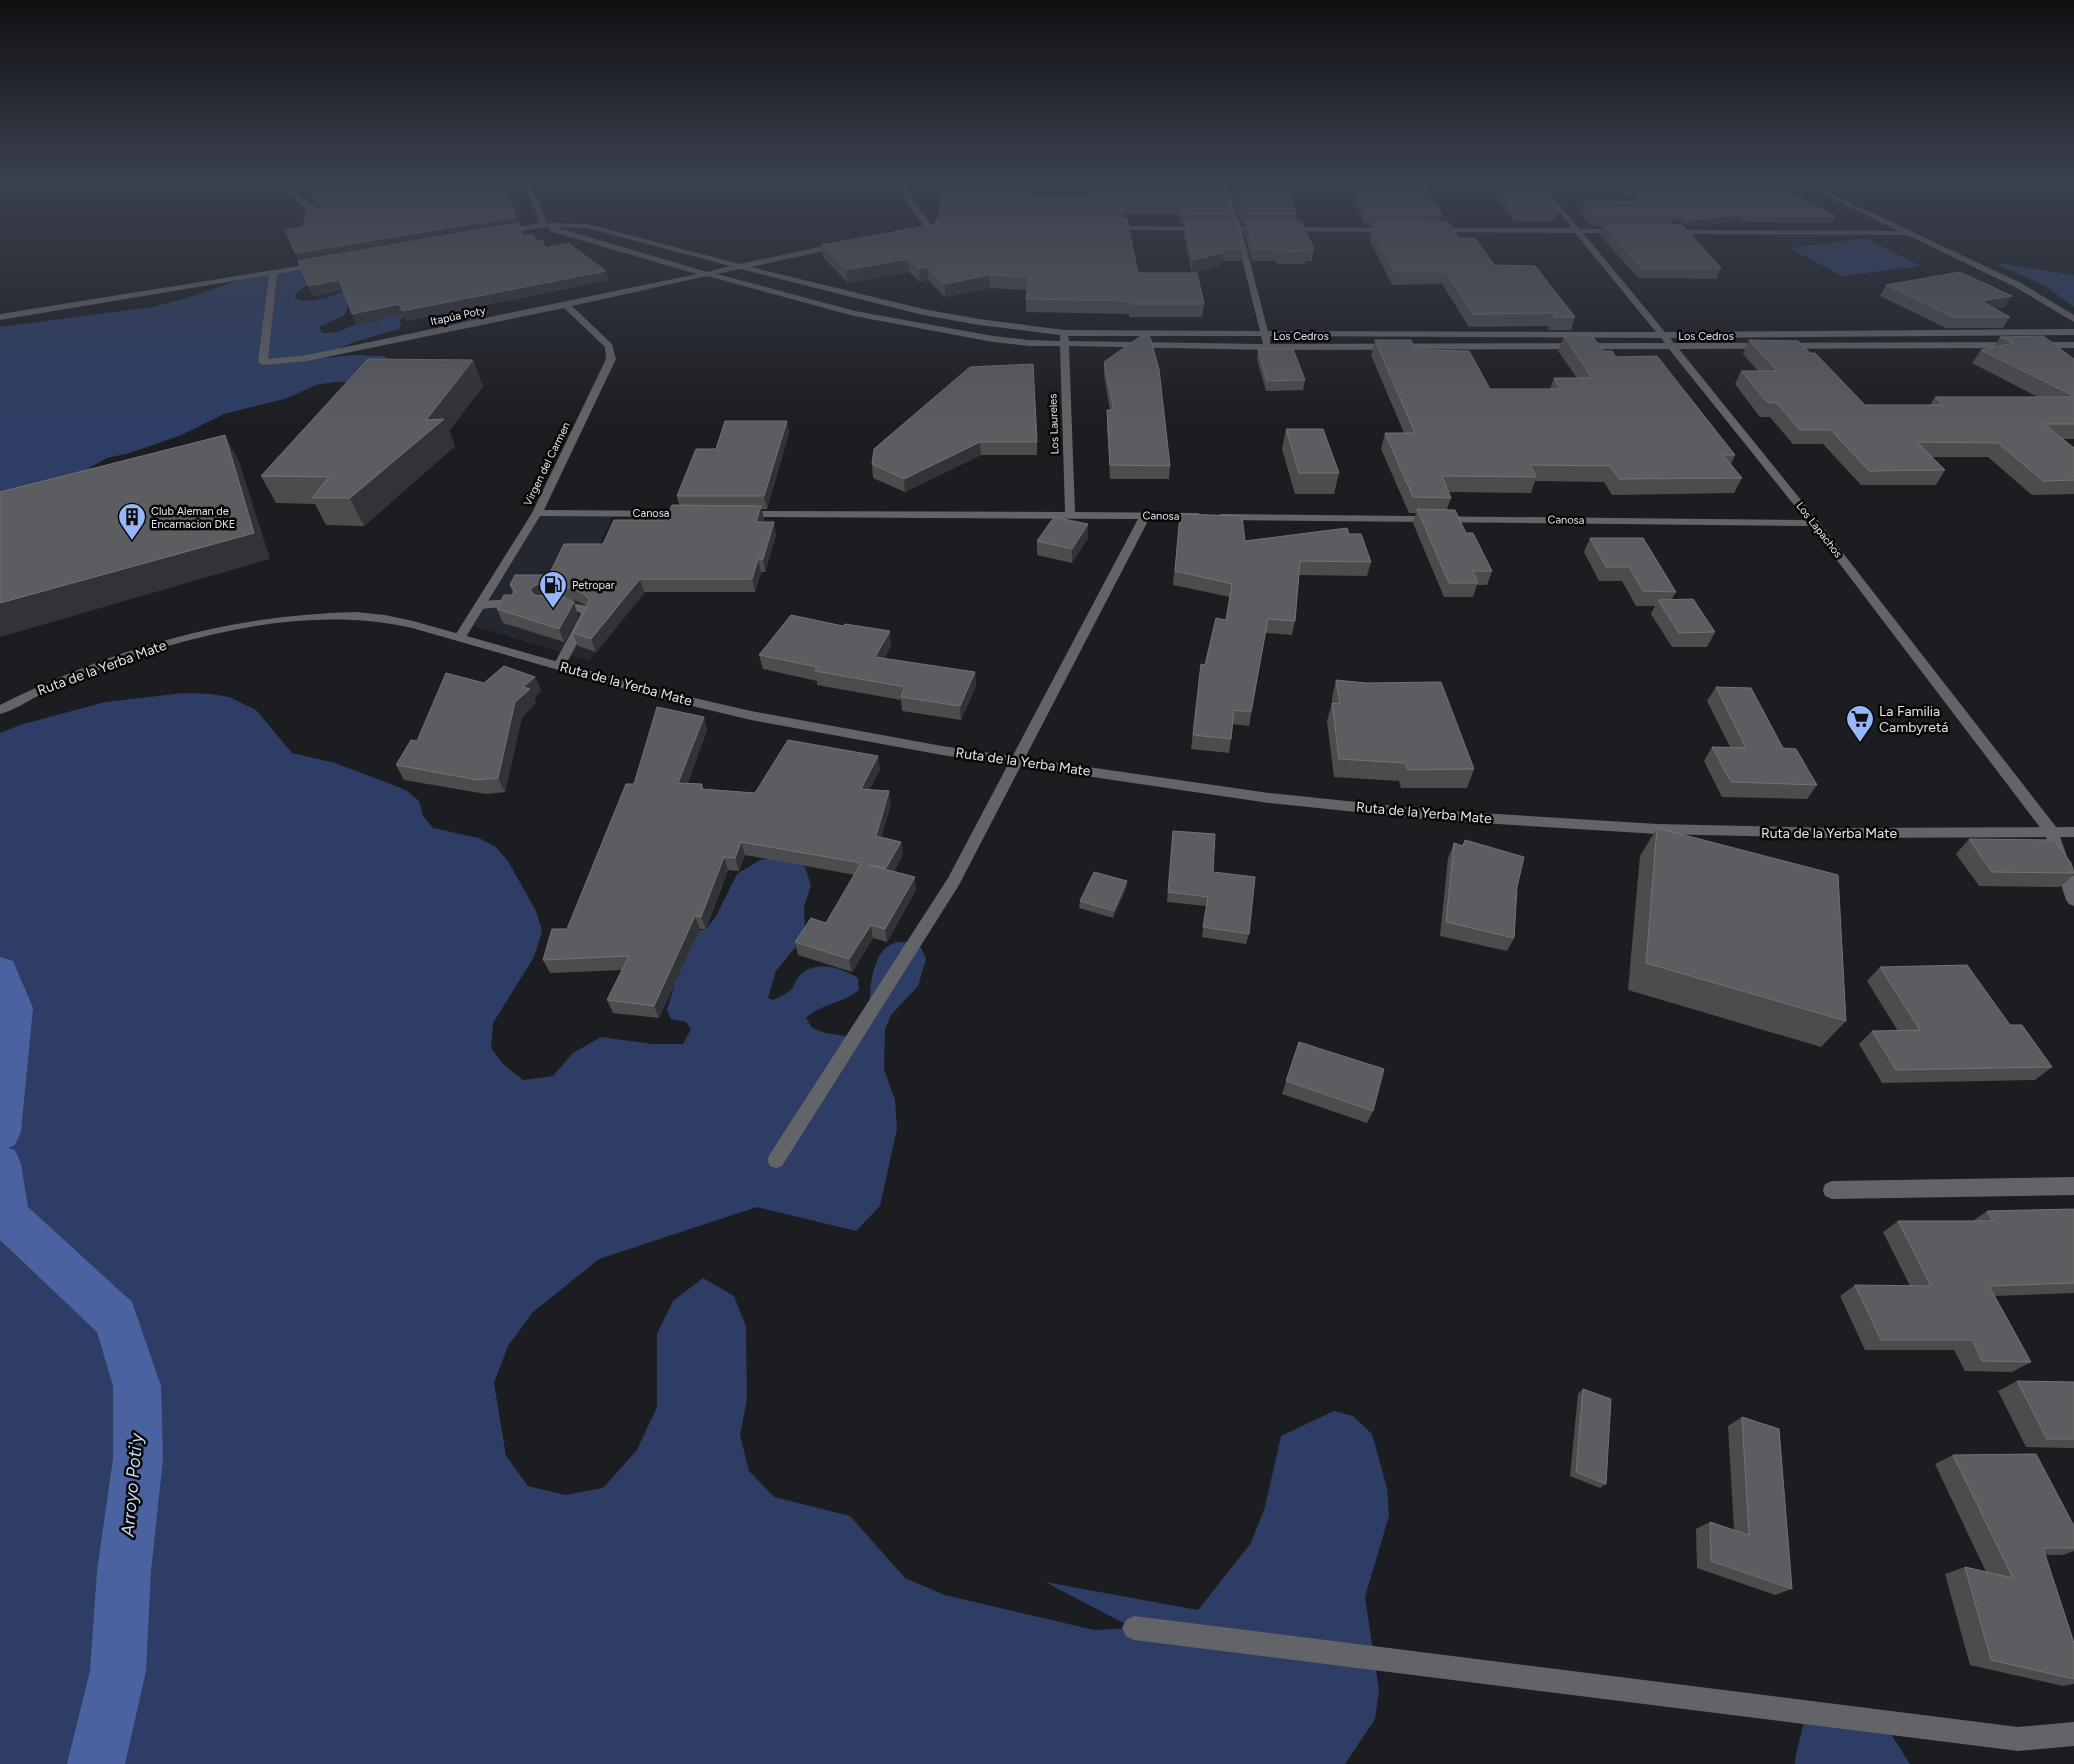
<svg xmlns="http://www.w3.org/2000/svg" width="2074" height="1764" viewBox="0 0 2074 1764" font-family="Figtree,sans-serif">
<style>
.built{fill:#24272f}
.green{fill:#2d3d65}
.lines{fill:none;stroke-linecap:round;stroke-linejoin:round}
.canal{fill:#4a62a0;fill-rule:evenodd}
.lane{fill:#636467;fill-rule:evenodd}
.street{fill:#636467;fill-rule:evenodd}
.secondary{fill:#636467;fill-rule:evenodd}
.wall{fill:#4c4c4f}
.shaded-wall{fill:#323336}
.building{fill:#5c5d60;stroke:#727275}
.labels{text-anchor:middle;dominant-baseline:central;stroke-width:5;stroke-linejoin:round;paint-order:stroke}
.far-street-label{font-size:11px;fill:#e5e5e7;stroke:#070708}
.far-poi-label{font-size:11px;fill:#e5e5e7;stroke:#070708;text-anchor:start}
.street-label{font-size:14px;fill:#e5e5e7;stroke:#070708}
.poi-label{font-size:14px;fill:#e5e5e7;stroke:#070708;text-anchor:start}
.near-water-label{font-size:18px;font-style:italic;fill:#c9d9fd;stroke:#070708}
</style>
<rect width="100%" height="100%" fill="#1c1d20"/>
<polygon class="built" points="613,515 580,589 647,592 589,661 474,626 535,516"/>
<g class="green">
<polygon points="1866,238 1921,266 1842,276 1789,248"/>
<polygon points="1993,262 2074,275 2074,307 2045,286"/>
<path d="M321,263L310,283L295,294V299C319,305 336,294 358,285L348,299L347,310L343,316L319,327L322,333C342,334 344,327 362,323C372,321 380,321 390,316L392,310L457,309C468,314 479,307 490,311C482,320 466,328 455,322C448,318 446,314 438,312C429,309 417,312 407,313L400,320L401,325L399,329L351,343L322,357L325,358L354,355L385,356L387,359L353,382H335L316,385L287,398L224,414L179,436L130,453L107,458L89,468L90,477L0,526V327L152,307L187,298L245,278Z"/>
<path d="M184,693L211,694L229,697L256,710L292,753L335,763L406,790L419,801L423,816L433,828L479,838L496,847L508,861L536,911L542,931L534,957L493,1023L491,1048L504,1065L523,1080L553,1076L573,1053L601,1037L653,1044H683L691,1029L686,1022L671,1019L667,1010L676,979L680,939L707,928L716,916L737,874L760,860L786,857L805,867L811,885L804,907L805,931L795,948L776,971L768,998L773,1000C779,997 786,994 791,990C794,986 796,980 799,976C815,959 841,967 858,978L859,990C842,1004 822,1003 806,1018L812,1028L825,1033L846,1036L873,1020C872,1013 869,1004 870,997C871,965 883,927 921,948L926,959L918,986L891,1015L885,1029L884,1069L895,1100L897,1129L880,1206L856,1231L757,1207L599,1259L533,1312L508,1346L494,1383L506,1456L528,1486L565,1495L603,1488L637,1450L657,1407V1334L673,1301L703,1278L734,1296L746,1327L747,1399L740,1435L749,1471L774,1497L850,1516L905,1578L945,1595L1094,1630L1133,1628L1045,1582L1198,1610L1251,1543L1265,1507L1281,1436L1334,1411L1353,1416L1372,1434L1387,1488L1389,1516L1365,1597L1379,1690L1375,1719L1345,1764H0V733L20,725L105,702Z"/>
<polygon points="1805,1717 1885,1725 1910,1764 1795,1764 1795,1759"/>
</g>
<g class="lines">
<polygon class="canal" points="0,957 13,961 33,1008 21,1132 15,1145 8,1148 15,1150 21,1164 28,1207 132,1302 161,1386 163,1459 151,1571 146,1671 125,1764 67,1764 90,1671 97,1571 113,1459 113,1386 97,1332 0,1240"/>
<g class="lane">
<polygon points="513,599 519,603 517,606 480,609 474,605 480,601"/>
<polygon points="556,600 587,606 593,614 565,666 559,670 553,666 581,614 579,612 552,607 550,604 552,601"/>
</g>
<g class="street">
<path d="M257,178C276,178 311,201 325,215L318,217L286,193L267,185Z"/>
<path d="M521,178H528L547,223L587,224L740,264L843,242L847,244L846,246L751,267L923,309L979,319L1064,330L1260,331L1235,231L1109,230L1105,228L1109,226L1233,227L1218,178H1225L1241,227H1263L1267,229L1263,231H1242L1268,331L1656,332L1575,233L1434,232L1430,230L1434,228H1572L1531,178H1538L1579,229H1624V233H1583L1665,332L2074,329V335L1670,338L1674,343L2074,342V348L1679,349L1818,521L2057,828L2074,877V906L2069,904L2066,900L2045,834L1811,526L1221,520L1216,517L1221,514L1806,520L1669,349L1268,350L1069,346L1075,512L1198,513L1203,516L1198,519H1149L959,885L782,1166L776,1168L770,1166L767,1160L770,1154L948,878L1138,519L744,517L739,514L744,511L1065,512L1060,346H1029L993,342L854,316L707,276L572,306L612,344L616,359L544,510L688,511L693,514L688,517L540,516L466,637L460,641L454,637L532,513L606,359L605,347L564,308L307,361L263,365L258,362L269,275L0,320V314L324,262V266H321L277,274L268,359L307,355L697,274L549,231V227L498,234L497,232L501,230L540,223ZM555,227L587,228L730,266L707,272ZM740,269L923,315L979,325L1060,335V341L1029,340L993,336L855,311L717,274ZM1068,336H1261L1263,344L1069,341ZM1270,336L1661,338L1665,343L1270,344Z"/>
<polygon points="898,178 905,178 912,199 932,226 931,228 925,228 904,199"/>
<polygon points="1283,227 1391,228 1395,230 1391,232 1286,231 1282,229"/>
<polygon points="1666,230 1911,231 1915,233 1911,235 1669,234 1666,234"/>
<polygon points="2074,1177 2074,1195 1832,1199 1825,1196 1823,1190 1825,1184 1832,1181"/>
<polygon points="1134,1616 2018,1727 2074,1722 2074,1746 2018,1751 1134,1640 1126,1636 1122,1628 1126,1620"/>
</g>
<g class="secondary">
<polygon points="1789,178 1798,178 2021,283 2074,315 2074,322 2015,287"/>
<path d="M356,612L385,615L413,621L647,687L751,711L942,746L1269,793L1433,810L1657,824L1836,828L2074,827V837L1836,838L1657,834L1433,820L1269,803L942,755L751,720L642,694L412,628C307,604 184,635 86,675C70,681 53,688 38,696C26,702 13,711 0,714V705C114,648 229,615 356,612Z"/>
</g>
</g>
<g class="wall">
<polygon points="1101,178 1220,178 1232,214 1231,220 1242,249 1241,261 1221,261 1220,266 1192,273 1183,232 1184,224 1182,224 1178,214 1125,214 1125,219 1138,273 1204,304 1202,317 1129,317 1129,314 1026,312 1026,299 1027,290 990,288 945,297 928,280 920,282 909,272 848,283 823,257 822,245 936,224 939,218 939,212 1031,198 1089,198 1089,189 1102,189"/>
<polygon points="1226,178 1430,178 1428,187 1424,187 1442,215 1440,222 1459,238 1494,265 1575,317 1571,330 1548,330 1549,326 1469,327 1442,284 1392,285 1369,240 1371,225 1365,225 1347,189 1286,189 1297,214 1296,221 1314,249 1312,261 1305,261 1305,264 1276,264 1275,261 1252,261 1244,232 1245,224 1242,224"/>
<polygon points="1481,178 1530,178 1559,210 1555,221 1514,221"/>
<polygon points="1602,178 1764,178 1835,216 1832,223 1744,222 1742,221 1689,226 1674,219 1671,225 1721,268 1716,279 1638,278 1600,235 1602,226 1592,226 1580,213 1584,201 1641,202 1627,195"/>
<polygon points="310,194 516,217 523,236 538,241 546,248 609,280 406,321 403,314 356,324 343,290 313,296 298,261 303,227 315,211 320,209 313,202"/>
<polygon points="1886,285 2005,307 1995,308 2010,317 2003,328 1946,328 1880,296"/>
<polygon points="1564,336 1604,351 1616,357 1735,455 1731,464 1742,478 1734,493 1612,495 1604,482 1535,481 1531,493 1449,492 1451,498 1447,509 1466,533 1492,571 1487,585 1477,585 1473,597 1444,597 1413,523 1416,513 1409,513 1381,449 1385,433 1404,433 1371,355 1375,340 1416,350 1490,389 1550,389 1554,378 1577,378 1558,351"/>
<polygon points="2000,337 2074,359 2074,439 2062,439 2074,448 2074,494 2032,495 1988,457 1932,457 1945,470 1936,485 1861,485 1823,444 1793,444 1770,417 1760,417 1735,384 1741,371 1758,371 1743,354 1749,340 1810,353 1865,405 1930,405 1935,397 2038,397 1972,363 1981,350 1994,347"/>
<polygon points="1258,349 1305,380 1303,390 1266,391 1257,359"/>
<polygon points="1104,362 1170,466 1169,479 1110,479 1107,423 1107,410 1110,410 1104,375"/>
<polygon points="970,367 1037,442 1037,455 981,455 905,492 873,478 872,464"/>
<polygon points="483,386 449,431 455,446 364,526 326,525 315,504 276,503 261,476"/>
<polygon points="787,421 789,433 767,509 762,509 764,519 763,522 776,535 765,572 761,572 755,592 644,592 596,652 578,646 573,633 587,606 577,601 570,600 578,616 564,642 503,623 497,609 513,593 510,585 549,575 603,544 666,520 679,505 677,496 716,449"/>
<polygon points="1286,429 1339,473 1334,494 1295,494 1282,449"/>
<polygon points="1180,514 1245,541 1349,534 1371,562 1367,576 1299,575 1295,621 1292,635 1265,633 1249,726 1233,724 1229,753 1191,749 1201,664 1205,665 1226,620 1230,597 1173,585"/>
<polygon points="1088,524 1088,538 1072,563 1037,555 1037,541"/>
<polygon points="1590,538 1676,592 1672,599 1715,632 1707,647 1672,647 1651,614 1655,606 1636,606 1622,581 1599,581 1584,552"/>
<polygon points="891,646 884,659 975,672 976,686 961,720 902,711 901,700 817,685 817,681 763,669 759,655"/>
<polygon points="535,677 541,691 534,698 536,703 522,717 505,792 486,794 404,780 396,765 417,741 484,683"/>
<polygon points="1336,680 1474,769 1467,788 1401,788 1399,781 1334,777 1327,721 1332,703 1332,698"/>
<polygon points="1716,687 1783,748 1817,785 1807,799 1722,797 1704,761 1712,747 1730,747 1707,701"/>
<polygon points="704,717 707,730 687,784 702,784 704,789 755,793 880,770 869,789 891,804 881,837 901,842 903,855 894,871 916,890 887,942 873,938 852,972 798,955 795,942 826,923 855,875 745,855 739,871 728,870 706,929 700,929 659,1018 613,1013 607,1000 622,970 550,973 543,960 567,929 634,784"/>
<polygon points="1657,828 1846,1021 1821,1047 1628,990 1640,856"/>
<polygon points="1173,831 1249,934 1246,944 1202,937 1206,906 1167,902"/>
<polygon points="1969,839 2074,871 2074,874 2060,887 1979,886 1956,854"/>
<polygon points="1465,840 1517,887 1514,938 1507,951 1440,936 1448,858 1454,843 1462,846"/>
<polygon points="1126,889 1113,918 1079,908 1080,901"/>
<polygon points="1880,967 2010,1025 2052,1067 2035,1080 1882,1083 1859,1044 1872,1031 1898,1031 1867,981"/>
<polygon points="1299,1042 1373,1111 1367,1123 1282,1094"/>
<polygon points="2074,1209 2074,1293 1995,1296 2031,1362 2012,1372 1965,1371 1954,1350 1865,1350 1840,1296 1855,1285 1910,1286 1883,1232 1898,1221 1973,1221 1987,1211"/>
<polygon points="2017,1381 2074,1382 2074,1448 2026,1447 1998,1391"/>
<polygon points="1583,1389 1606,1484 1600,1488 1570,1476 1578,1394"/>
<polygon points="1742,1417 1792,1589 1775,1595 1697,1568 1696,1529 1710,1522 1734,1530 1728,1426"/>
<polygon points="1953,1455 2074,1526 2074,1551 2063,1555 2045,1555 2074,1643 2074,1684 2063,1686 1970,1665 1945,1574 1965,1567 1986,1572 1935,1464"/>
</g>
<g class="shaded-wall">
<polygon points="1745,214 1742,221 1689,226 1691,220"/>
<polygon points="516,217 519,225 298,262 295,253"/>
<polygon points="1222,253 1220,266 1192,273 1193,260"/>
<polygon points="908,259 909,272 848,283 846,270"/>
<polygon points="927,267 928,280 920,282 919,269"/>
<polygon points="606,271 609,280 406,321 402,311"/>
<polygon points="989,275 990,288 945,297 945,284"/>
<polygon points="339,280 344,290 313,296 308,286"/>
<polygon points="2012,296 2005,307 1975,312 1981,301"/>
<polygon points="399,304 403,314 356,324 352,314"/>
<polygon points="473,360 483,386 449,431 455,446 364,526 350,498 426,420"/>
<polygon points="787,421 789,433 767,509 764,496"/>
<polygon points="225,435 239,461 270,559 0,637 0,603"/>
<polygon points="980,442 981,455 905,492 904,479"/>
<polygon points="761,506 764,519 759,535 756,522"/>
<polygon points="774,522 776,535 765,572 763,559"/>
<polygon points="1088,524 1088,538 1072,563 1072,549"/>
<polygon points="758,559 761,572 755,592 752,579"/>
<polygon points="640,579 644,592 596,652 591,639"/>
<polygon points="538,584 543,597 535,603 530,589"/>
<polygon points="574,602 578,616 564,642 559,629"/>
<polygon points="890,631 891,646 877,672 875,657"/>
<polygon points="975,672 976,686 961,720 960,706"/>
<polygon points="535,677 541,691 534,698 536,703 522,717 505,792 498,778 515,702 523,687"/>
<polygon points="704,717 707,730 683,797 678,783"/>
<polygon points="878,756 880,770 863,802 861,789"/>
<polygon points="889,791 891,804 878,849 876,836"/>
<polygon points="741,842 745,855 739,871 735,858"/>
<polygon points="901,842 903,855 888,881 886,868"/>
<polygon points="724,857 728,870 706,929 701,917"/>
<polygon points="915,877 916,890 887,942 885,929"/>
<polygon points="1127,881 1126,889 1113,918 1114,911"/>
<polygon points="695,916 700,929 659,1018 654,1006"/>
<polygon points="871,925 873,938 852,972 849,959"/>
</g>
<g class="building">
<polygon points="313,178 502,178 516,217 295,253 285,230 303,227 307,206 315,211 323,208 310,194"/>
<polygon points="946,178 1030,178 1031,198 1090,198 1089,189 1103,189 1102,178 1220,178 1232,214 1183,213 1179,204 1124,204 1125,213 939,212"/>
<polygon points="1231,178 1418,178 1442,215 1367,214 1348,179 1281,179 1297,214 1244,214"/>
<polygon points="1492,178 1530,178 1559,210 1517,211"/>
<polygon points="1614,178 1764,178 1835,216 1747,216 1745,214 1691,220 1669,208 1663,202 1657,202 1630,188"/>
<polygon points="1584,201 1663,202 1675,215 1596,215"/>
<polygon points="937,218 1127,219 1138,273 1197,273 1204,304 1130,304 1129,301 1026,299 1029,277 989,275 945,284 927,267 919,269 908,259 846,270 822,245 936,224"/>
<polygon points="1184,220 1235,220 1242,249 1220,249 1222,253 1193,260"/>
<polygon points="1246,220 1301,221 1314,249 1306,249 1307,251 1278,252 1277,249 1254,249"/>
<polygon points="1372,221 1448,222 1459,238 1475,238 1494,265 1535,266 1575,317 1552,317 1558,313 1473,314 1446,272 1395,272 1371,229 1376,228"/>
<polygon points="519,223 523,236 532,234 538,241 542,240 546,248 568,243 606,271 402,311 399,304 352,314 339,280 308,286 298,261"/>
<polygon points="1603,225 1682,225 1721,268 1642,268"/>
<polygon points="1960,272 2012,296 1981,301 2010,317 1953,317 1886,285"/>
<polygon points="1141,336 1150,337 1159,369 1170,466 1110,465 1107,410 1114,410 1104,362"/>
<polygon points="1564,336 1592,336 1604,351 1612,351 1616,357 1657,356 1735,455 1723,455 1742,478 1619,479 1610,466 1530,465 1536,477 1442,476 1451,498 1413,497 1385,433 1415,433 1375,340 1411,340 1416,350 1469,351 1490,389 1560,389 1554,378 1592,378"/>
<polygon points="2043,336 2074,359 2074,396 1981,350 2014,343 2000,337"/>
<polygon points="1749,340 1798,341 1810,353 1815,353 1865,405 1943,405 1935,397 2074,397 2074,424 2044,424 2074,448 2074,480 2043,481 1998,443 1917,442 1945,470 1869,471 1831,430 1800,430 1777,403 1767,402 1741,371 1777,371"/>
<polygon points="1258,349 1293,349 1305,380 1267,381"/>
<polygon points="368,359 473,360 426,420 444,419 350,498 312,498 329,477 261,476"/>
<polygon points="1033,364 1037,442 980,442 904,479 872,464 874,449 970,367"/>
<polygon points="725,421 787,421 764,496 677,496 696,449 716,449"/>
<polygon points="1286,429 1323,429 1339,473 1299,473"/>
<polygon points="225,435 254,533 0,603 0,492"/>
<polygon points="672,505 761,506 756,522 774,522 763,559 758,559 752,579 640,579 591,639 573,633 590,600 584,594 572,588 538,584 530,589 534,595 565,598 574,602 559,629 497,609 504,595 512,595 515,591 510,585 515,575 549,575 564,544 603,544 614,520 666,520"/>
<polygon points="1417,509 1455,510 1466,533 1473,533 1492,571 1473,571 1478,583 1449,583"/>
<polygon points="1180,514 1242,516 1245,541 1347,528 1349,534 1361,534 1371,562 1300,561 1295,621 1268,619 1251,712 1234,710 1231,739 1193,735 1201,664 1205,665 1216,618 1226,620 1232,584 1175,571"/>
<polygon points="1054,517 1088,524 1072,549 1037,541"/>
<polygon points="1590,538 1643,538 1676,592 1643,591 1629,567 1606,567"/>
<polygon points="1693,599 1715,632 1679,633 1658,600"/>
<polygon points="791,615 843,626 845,624 890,631 875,657 975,672 960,706 901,697 905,687 815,671 817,667 759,655"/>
<polygon points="504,666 535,677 523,687 530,689 515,702 498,778 478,780 396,765 411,740 417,741 446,673 484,683"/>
<polygon points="1336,680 1366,683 1441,682 1474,769 1408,770 1405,763 1339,759 1332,703 1340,704"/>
<polygon points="1716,687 1751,688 1783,748 1796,749 1817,785 1731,782 1712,747 1746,748"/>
<polygon points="657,707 704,717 678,783 702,784 701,789 755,793 788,740 878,756 861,789 889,791 876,836 901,842 886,868 869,865 915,877 885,929 871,925 849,959 795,942 811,918 826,923 861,863 741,842 735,858 724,857 701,917 695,916 654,1006 607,1000 629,956 543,960 552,929 567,929 626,784 634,784"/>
<polygon points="1657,828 1838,875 1846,1021 1646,963"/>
<polygon points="1173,831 1215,834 1213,872 1255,877 1249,934 1203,927 1208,897 1168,892"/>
<polygon points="1969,839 2054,840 2071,863 2074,873 1992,872"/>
<polygon points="1465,840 1524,857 1517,887 1514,938 1446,922 1454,843 1463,846"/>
<polygon points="1094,872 1127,881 1114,911 1080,901"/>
<polygon points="1967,965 2010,1025 2022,1025 2052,1067 1896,1070 1872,1031 1920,1030 1880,967"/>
<polygon points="1299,1042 1384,1069 1373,1111 1286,1081"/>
<polygon points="2074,1209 2074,1283 1989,1286 2031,1362 1982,1361 1972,1340 1881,1340 1855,1285 1931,1286 1898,1221 1993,1221 1987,1211"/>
<polygon points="2017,1381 2074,1382 2074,1439 2047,1439"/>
<polygon points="1583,1389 1611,1399 1606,1484 1576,1472"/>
<polygon points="1742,1417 1779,1429 1792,1589 1711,1561 1710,1522 1749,1535"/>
<polygon points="2036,1454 2074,1526 2074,1548 2043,1548 2074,1643 2074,1679 1991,1660 1965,1567 2013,1578 1953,1455"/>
</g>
<linearGradient id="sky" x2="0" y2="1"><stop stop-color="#0f1012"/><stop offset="0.42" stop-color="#3a404e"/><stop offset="1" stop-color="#3a404e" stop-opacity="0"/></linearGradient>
<rect width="2074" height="425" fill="url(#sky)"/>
<defs>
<symbol id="building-pin" viewBox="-11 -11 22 30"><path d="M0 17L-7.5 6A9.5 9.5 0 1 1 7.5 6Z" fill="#98b6fd" stroke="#070708"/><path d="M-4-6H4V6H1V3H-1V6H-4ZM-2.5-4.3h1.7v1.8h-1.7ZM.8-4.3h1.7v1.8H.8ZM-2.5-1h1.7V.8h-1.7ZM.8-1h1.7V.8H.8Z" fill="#111"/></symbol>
<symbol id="fuel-pin" viewBox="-11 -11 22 30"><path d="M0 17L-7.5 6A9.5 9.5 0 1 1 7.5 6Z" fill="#98b6fd" stroke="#070708"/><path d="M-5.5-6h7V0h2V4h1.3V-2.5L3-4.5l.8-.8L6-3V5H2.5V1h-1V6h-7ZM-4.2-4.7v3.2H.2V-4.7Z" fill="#111"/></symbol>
<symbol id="supermarket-pin" viewBox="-11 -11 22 30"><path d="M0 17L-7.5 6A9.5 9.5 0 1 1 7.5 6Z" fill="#98b6fd" stroke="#070708"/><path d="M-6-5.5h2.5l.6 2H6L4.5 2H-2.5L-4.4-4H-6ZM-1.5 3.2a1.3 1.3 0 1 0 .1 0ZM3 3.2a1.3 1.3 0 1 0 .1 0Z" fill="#111"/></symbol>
</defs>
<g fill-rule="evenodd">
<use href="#building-pin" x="116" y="501" width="32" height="43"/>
<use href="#fuel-pin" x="537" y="569" width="32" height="43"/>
<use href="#supermarket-pin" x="1844" y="703" width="32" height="43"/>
</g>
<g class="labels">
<g class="far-street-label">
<text transform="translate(458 316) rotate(-12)">Itapúa Poty</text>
<text x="1301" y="336">Los Cedros</text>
<text x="1706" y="336">Los Cedros</text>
<text transform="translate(1054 424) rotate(-92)">Los Laureles</text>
<text transform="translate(547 464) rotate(-64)">Virgen del Carmen</text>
<text x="651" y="513">Canosa</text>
<text transform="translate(1161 516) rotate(1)">Canosa</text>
<text transform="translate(1566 520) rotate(1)">Canosa</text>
<text transform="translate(1819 530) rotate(52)">Los Lapachos</text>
</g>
<g class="far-poi-label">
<text x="151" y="511">Club Aleman de<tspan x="151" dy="13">Encarnacion DKE</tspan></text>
<text x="572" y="585">Petropar</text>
</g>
<g class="street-label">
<text transform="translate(102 668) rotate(-20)">Ruta de la Yerba Mate</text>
<text transform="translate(626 684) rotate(15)">Ruta de la Yerba Mate</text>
<text transform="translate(1023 762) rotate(8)">Ruta de la Yerba Mate</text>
<text transform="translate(1424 813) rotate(5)">Ruta de la Yerba Mate</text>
<text x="1829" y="833">Ruta de la Yerba Mate</text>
</g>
<g class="poi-label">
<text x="1879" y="711">La Familia<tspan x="1879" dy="16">Cambyretá</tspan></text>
</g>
<g class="near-water-label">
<text transform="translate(132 1485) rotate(-85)">Arroyo Poti'y</text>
</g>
</g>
</svg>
